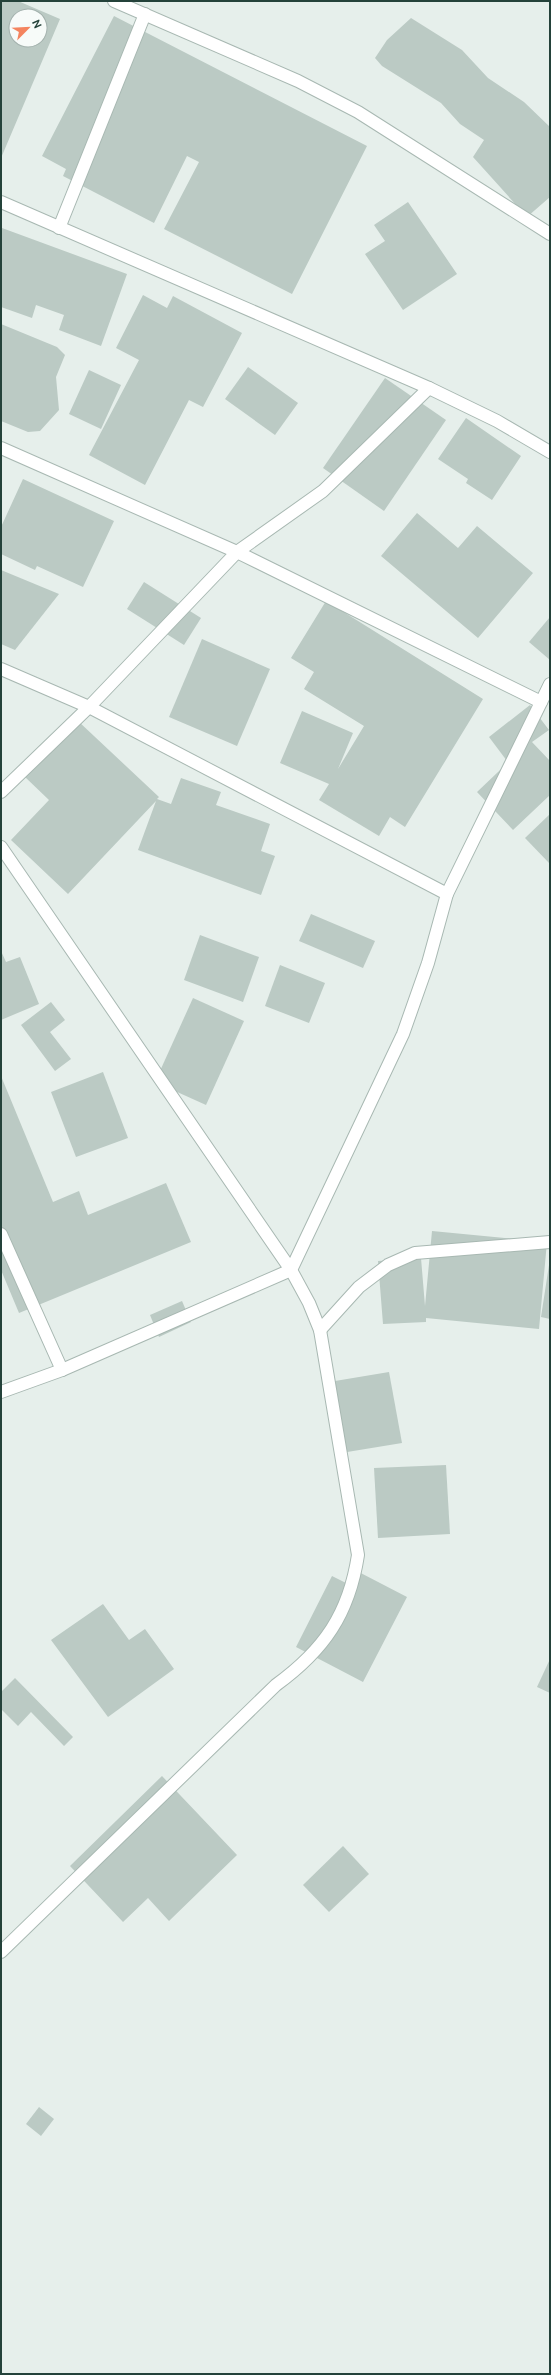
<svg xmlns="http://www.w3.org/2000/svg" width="551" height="2375" viewBox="0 0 551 2375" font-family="Ubuntu,sans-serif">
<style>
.building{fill:#bbcac4;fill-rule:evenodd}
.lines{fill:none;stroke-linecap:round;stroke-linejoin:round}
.minor-casing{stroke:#a8b8b2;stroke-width:14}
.minor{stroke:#fff;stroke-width:12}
</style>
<rect width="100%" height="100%" fill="#e6efeb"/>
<g class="building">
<path d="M1,1H18L60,19L1,158ZM16,16H40V40H16Z"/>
<polygon points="114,16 367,146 292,294 164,229 199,162 187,156 154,223 63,176 66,169 42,156"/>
<polygon points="411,18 462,50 488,78 524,102 550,127 550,197 527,217 473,157 484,140 460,124 441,103 382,66 375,58 387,40"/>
<polygon points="408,202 457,274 403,310 365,254 385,241 374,225"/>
<polygon points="2,228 127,274 101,346 59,330 64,315 36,305 32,318 1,307"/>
<polygon points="143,295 167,308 173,296 242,333 203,407 189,400 145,485 89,455 139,360 116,348"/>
<polygon points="1,324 57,347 65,355 56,377 59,410 40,431 28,432 1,421"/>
<polygon points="248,367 298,403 275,435 225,399"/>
<polygon points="89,370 121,385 101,429 69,414"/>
<polygon points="385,378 446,420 384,511 323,468"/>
<polygon points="466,418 521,456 492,500 466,483 468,479 438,459"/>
<polygon points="23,479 114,521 83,587 37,566 35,570 1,554 1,527"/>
<polygon points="417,513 458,548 477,526 533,573 478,638 381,556"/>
<polygon points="1,570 59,594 15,650 1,644"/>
<polygon points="144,582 201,618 184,645 127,609"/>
<polygon points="326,601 483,699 405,827 390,817 379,836 319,800 329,784 280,763 302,711 353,733 338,769 364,726 304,689 314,672 291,658"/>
<polygon points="550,617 550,660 529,642"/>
<polygon points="202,639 270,669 237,746 169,717"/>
<polygon points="530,705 549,730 532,742 550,761 550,795 513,830 477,792 519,752 507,761 489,737"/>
<polygon points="78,721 159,797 157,799 171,804 181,778 221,792 216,805 270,824 261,851 275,856 261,895 138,850 156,801 68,894 11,840 49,800 25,777"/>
<polygon points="550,814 550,864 525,838"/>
<polygon points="311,914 375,941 363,968 299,941"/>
<polygon points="200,935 259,957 243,1002 184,980"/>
<polygon points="1,951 6,962 20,957 39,1004 1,1020"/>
<polygon points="280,965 325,983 309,1023 265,1006"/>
<polygon points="193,998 244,1021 206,1105 155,1082"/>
<polygon points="51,1002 65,1020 50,1032 71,1059 55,1071 21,1025"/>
<polygon points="103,1072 128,1138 76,1157 51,1092"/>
<polygon points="1,1076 53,1202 79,1191 88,1215 166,1183 191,1242 19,1313 1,1270"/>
<polygon points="432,1231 547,1242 539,1329 426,1318 426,1322 383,1324 378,1261 421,1258 425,1306"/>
<polygon points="549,1265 550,1265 550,1319 541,1317"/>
<polygon points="182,1301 191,1322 159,1337 150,1315"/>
<polygon points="389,1372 402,1443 335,1454 323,1383"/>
<polygon points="446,1465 450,1534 378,1538 374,1468"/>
<polygon points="353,1569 407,1597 363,1682 296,1647 332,1576 346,1583"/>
<polygon points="103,1604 129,1640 145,1629 174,1669 108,1717 51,1640"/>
<polygon points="550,1659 550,1693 537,1687"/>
<polygon points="15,1678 73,1737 64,1746 31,1712 18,1726 1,1709 1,1692"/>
<polygon points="162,1776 237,1855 169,1921 148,1898 123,1922 70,1866"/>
<polygon points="343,1846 369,1874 329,1912 303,1885"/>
<polygon points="39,2107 54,2119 41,2136 26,2124"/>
</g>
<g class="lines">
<defs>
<g id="minor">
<polyline points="114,1 298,81 358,112 550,234"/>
<polyline points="1,202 429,388 497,421 550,452"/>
<polyline points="59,228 145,14"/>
<polyline points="1,448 237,552 541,702"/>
<polyline points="1,669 89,707 447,894 428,963 403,1034 291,1270 62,1370 1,1392"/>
<polyline points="1,792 89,707 237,552 323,491 429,388"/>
<path d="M1,847L291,1270L309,1303L320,1330L358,1555C349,1614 324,1650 276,1685L1,1952"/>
<polyline points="447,894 550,684"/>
<polyline points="1,1234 62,1370"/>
<polyline points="320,1330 359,1287 388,1265 415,1253 550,1242"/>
</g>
</defs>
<use href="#minor" class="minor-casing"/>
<use href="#minor" class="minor"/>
</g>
<rect width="551" height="2375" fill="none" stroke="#24423a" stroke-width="4"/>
<g transform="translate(28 28) rotate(66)"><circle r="19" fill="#f7fbf9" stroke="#a3b1ad"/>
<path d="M0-3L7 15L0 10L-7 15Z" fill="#f4845f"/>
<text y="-6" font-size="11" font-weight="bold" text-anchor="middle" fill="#24423a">N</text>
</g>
</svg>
